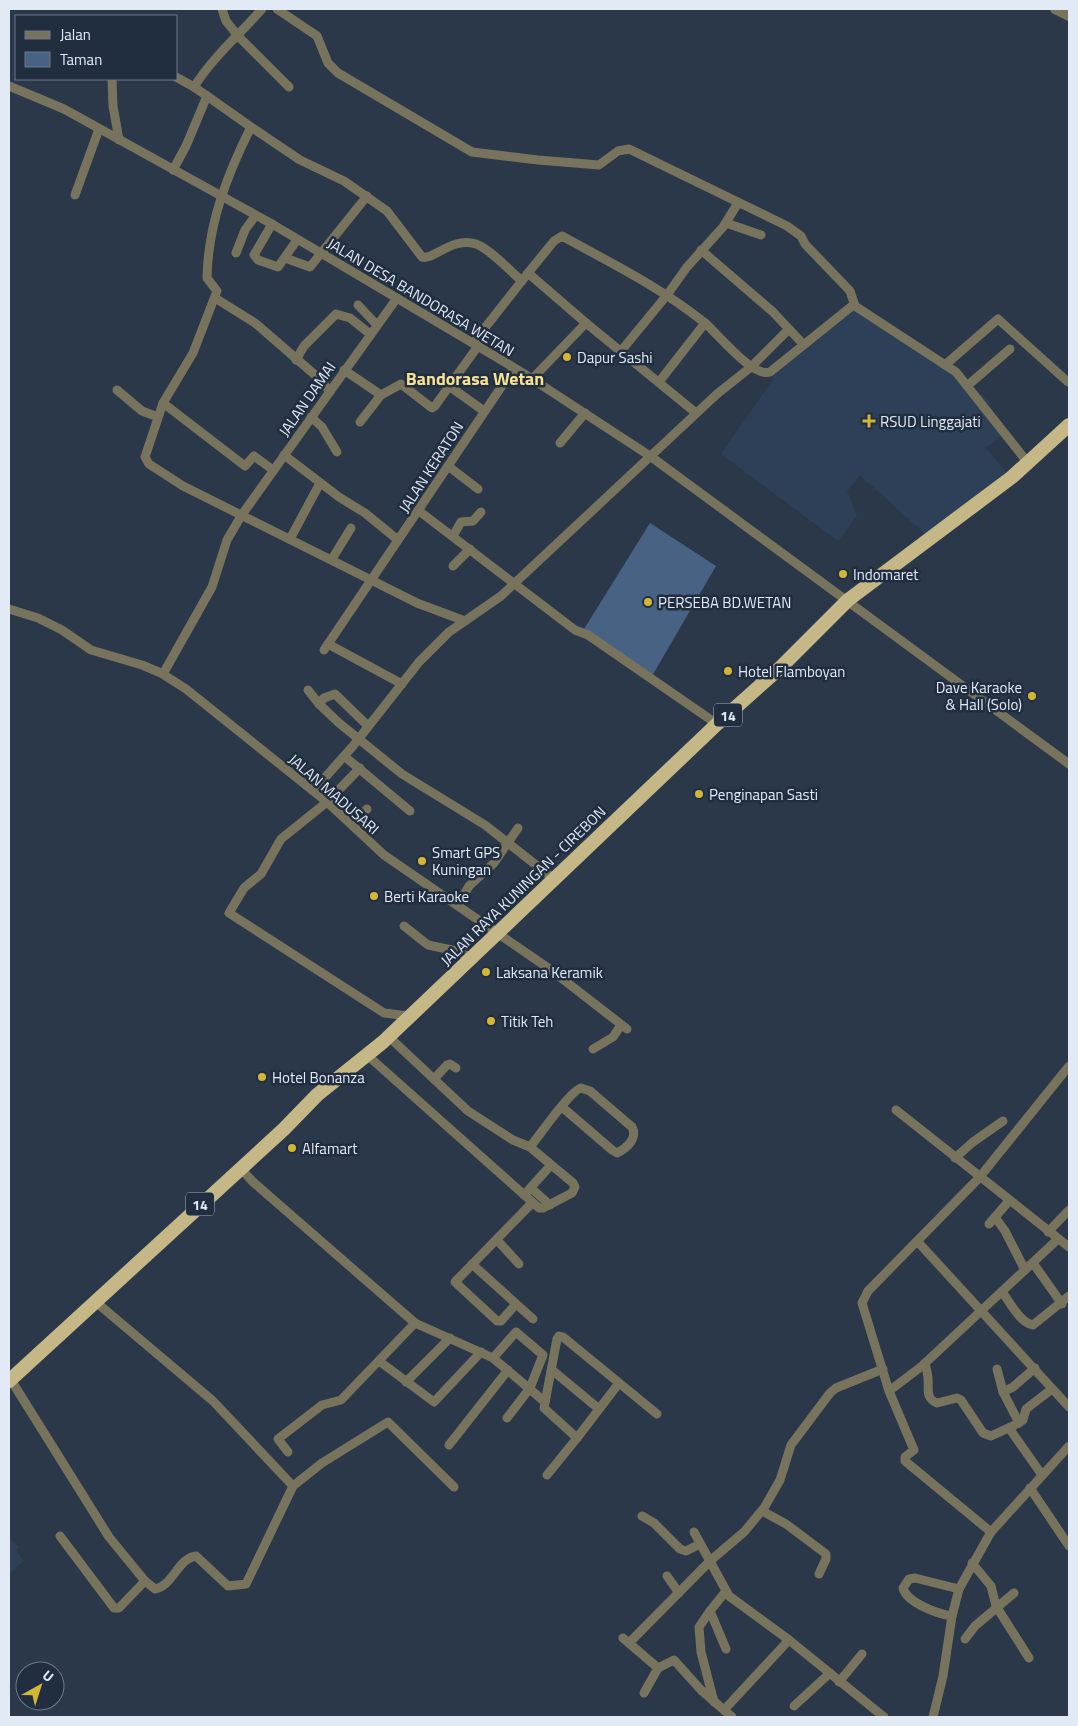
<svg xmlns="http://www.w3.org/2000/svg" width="1078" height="1726" viewBox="0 0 1078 1726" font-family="'Titillium Web',sans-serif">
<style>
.built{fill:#2e4058}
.green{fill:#486284}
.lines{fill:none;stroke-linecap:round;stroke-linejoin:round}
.minor{stroke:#78735d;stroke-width:9}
.tertiary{stroke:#78735d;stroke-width:10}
.trunk{stroke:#c5b886;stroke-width:14}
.poi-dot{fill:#d4b635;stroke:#212e40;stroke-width:2}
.labels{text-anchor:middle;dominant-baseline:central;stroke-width:5;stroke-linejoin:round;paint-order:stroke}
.shield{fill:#212e40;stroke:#a8b2bf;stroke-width:1}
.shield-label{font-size:14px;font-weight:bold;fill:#e2eaf6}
.street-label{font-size:15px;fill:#e2eaf6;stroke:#212e40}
.poi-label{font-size:15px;fill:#e2eaf6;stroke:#212e40;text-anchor:start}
.quarter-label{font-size:18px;font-weight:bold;fill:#f6e294;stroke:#212e40}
</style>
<rect width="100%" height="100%" fill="#2a384a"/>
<g class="built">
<polygon points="849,307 955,375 991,402 983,409 1002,435 986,448 1006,472 927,536 860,475 847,491 857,516 838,541 721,454 774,378 772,372"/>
<polygon points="9,1538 19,1547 16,1550 24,1561 9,1574"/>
</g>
<polygon class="green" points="650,523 716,566 652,676 584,629"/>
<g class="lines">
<g class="minor">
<polyline points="222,9 226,21 238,36 289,87"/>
<polyline points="277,9 317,36 328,63 338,73 472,152 538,160 599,165 618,151 629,149 787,226 801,236 805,244 850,291 855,306"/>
<polyline points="176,77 194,87"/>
<polyline points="112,79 113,106 119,140"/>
<polyline points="9,86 64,109 272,224 523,373 650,456 1069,764"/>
<path d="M207,96L194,87C213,57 239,35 262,9"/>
<polyline points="173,170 186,146 207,96 251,127"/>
<polyline points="75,195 99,129"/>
<polyline points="726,223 761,235"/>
<polyline points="272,224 254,255 258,260 278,267 297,240"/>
<polyline points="236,253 245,230 255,216"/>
<polyline points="285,258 310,267 367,196"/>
<path d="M528,273L554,241L562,236C611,263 662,288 705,323C719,335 753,378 770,372L852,306H855L956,372L1028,463"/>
<polyline points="215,298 255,323 314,374 330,391"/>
<polyline points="358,305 377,325"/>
<polyline points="789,329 803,344"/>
<polyline points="473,343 528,273 586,323"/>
<polyline points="621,351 667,295 687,267 723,227 738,203"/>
<polyline points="296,360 304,346 336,314 350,318 370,334"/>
<polyline points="945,365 998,319 1068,382"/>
<polyline points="344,370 381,395"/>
<polyline points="532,379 586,323 696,413"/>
<polyline points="659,382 705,323"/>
<polyline points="449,386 484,411"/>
<polyline points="967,386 1010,349"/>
<polyline points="117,390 142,411 158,417"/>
<polyline points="163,403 245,466 254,456 273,470"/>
<polyline points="311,417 322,427 337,452"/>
<polyline points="360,422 381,395 401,384 432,408 435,406 478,346"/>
<polyline points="560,443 585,413"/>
<polyline points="284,455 339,497 365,513 398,540"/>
<polyline points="448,466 478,489"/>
<polyline points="419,511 575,630 588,635 717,724"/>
<polyline points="453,536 461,522 473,521 481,512"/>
<polyline points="290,539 320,483"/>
<polyline points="332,559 351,528"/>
<polyline points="453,566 470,549"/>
<polyline points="9,609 38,618 62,630 91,650 142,665 161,673 186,689 327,802 384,855 551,970 627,1029"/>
<path d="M465,621L417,603L183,486L149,464L145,457L163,403L193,353L217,291L207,278C208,224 227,175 251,127L300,160L344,181L387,211L422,257C432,261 453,236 476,244C490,249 510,271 522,281"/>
<polyline points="328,644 402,684"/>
<polyline points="324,650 514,368"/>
<polyline points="163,674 212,587 227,540 241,516 397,298"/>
<polyline points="308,690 319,704"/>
<polyline points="368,726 335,694 324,698 319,704 339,723 402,774 485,825 554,879"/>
<polyline points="344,756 410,811"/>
<polyline points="360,768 327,802 281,839 261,874 244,888 229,913 384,1013 409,1016"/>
<polyline points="313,791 353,746 419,662 449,632 501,596 717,394 751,367 789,329 773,312 701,250"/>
<polyline points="351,824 367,809"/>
<polyline points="458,905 469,886 494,863 518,828"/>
<polyline points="404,926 428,945 452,950 472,958"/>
<polyline points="593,1049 613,1037 621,1025"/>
<polyline points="367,1055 539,1208 543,1208 572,1193 575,1187 573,1183 530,1147 513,1140 468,1111 388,1036"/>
<polyline points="434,1079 447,1065 450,1064 456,1068"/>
<polyline points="896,1110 1069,1247"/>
<path d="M530,1147C539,1136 570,1091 581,1088L590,1091L632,1127C638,1138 627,1148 617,1153L612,1150L562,1107"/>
<polyline points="955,1158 973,1142 1003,1121"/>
<polyline points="240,1168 253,1182 415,1323 493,1358 545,1402"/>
<polyline points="531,1188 550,1205"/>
<polyline points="524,1195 551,1165"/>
<polyline points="995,1217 1005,1231 1025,1270"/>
<polyline points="989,1224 1009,1201"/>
<polyline points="1048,1232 1069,1210"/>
<polyline points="497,1240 519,1264"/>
<polyline points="918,1242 1069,1407"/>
<polyline points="1033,1263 1062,1304"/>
<polyline points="472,1264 533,1319"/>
<path d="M1002,1292C1010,1302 1020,1323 1033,1325L1069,1296"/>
<polyline points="97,1303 213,1401 293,1486"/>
<polyline points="516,1304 501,1321 497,1321 455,1282 532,1203"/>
<polyline points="493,1358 516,1332 543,1355 530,1388 507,1418"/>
<polyline points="379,1361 434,1402 481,1352"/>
<path d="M925,1363C926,1368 928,1374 928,1379C929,1389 925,1398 937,1403L957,1398L961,1400L983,1433L991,1436L1019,1423L1023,1420L1026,1409L1052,1389"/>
<polyline points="997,1369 1003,1392 1019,1423"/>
<polyline points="552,1370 599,1409"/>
<path d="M11,1380L109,1537L145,1581L155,1589C173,1586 178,1558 196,1556L228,1586L246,1584L293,1486L322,1463L388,1422L454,1487"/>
<polyline points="406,1382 450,1338"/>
<polyline points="619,1383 577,1438 544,1408 557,1339 559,1336 563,1337 657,1414"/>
<polyline points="889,1391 922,1366 1058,1239"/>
<polyline points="1003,1392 1013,1387 1035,1368"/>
<polyline points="1009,1428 1042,1475"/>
<polyline points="449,1445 508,1370"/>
<polyline points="288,1452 278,1439 322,1405 341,1400 415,1323"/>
<polyline points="547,1475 577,1438"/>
<polyline points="1030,1488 1069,1546"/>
<polyline points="762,1511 786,1524 826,1554 826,1559 819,1574"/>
<polyline points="642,1516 654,1523 680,1549 686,1551 700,1544"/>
<polyline points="694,1532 729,1596 789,1640 884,1717"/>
<polyline points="991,1532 905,1461 905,1457 914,1450 889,1391 862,1303 868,1291 979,1178 1069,1066"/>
<polyline points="60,1536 114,1608 119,1608 145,1581"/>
<polyline points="972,1563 991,1586 996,1606 1029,1658"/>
<polyline points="667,1576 679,1593"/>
<polyline points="710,1611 699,1627 701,1652 714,1702"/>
<path d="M952,1616C938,1614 907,1603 903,1588L909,1579L915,1578L959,1589"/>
<polyline points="623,1638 658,1668"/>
<polyline points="965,1639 975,1626 1014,1593"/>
<polyline points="629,1643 710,1561 744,1532 764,1508 780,1480 791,1445 830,1393 836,1388 883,1369"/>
<polyline points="726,1649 710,1611 726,1591"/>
<polyline points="839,1682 862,1654"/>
<polyline points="644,1693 658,1668 674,1660 701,1690 732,1717"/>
<polyline points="794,1706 830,1673"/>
<polyline points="724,1710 789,1640"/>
<polyline points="933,1717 943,1676 952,1616 959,1589 991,1532 1069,1446"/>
</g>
<polyline class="tertiary" points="1055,9 1069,16"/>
<polyline class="trunk" points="9,1381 284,1129 317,1095 383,1042 717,724 781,667 848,600 1012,477 1069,425"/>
</g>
<g class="poi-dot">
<circle cx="567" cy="357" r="5"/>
<path d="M866.5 413.5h5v5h5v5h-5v5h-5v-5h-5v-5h5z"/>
<circle cx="843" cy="574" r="5"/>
<circle cx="648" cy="602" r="5"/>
<circle cx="728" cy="671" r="5"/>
<circle cx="1032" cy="696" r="5"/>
<circle cx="699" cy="794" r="5"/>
<circle cx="422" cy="861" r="5"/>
<circle cx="374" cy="896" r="5"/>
<circle cx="486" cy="972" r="5"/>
<circle cx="491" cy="1021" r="5"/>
<circle cx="262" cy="1077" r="5"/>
<circle cx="292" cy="1148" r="5"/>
</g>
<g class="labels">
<g class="shield">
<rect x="714" y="703.5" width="28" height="23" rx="4"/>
<rect x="186" y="1192.5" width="28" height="23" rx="4"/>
</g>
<g class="shield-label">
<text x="728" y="715">14</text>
<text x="200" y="1204">14</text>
</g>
<g class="street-label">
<text transform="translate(421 297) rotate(31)">JALAN DESA BANDORASA WETAN</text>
<text transform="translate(307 399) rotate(-55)">JALAN DAMAI</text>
<text transform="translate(431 467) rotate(-57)">JALAN KERATON</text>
<text transform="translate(334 794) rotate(41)">JALAN MADUSARI</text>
<text transform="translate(523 886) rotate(-44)">JALAN RAYA KUNINGAN - CIREBON</text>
</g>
<g class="poi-label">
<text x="577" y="357">Dapur Sashi</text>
<text x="880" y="421">RSUD Linggajati</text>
<text x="853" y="574">Indomaret</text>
<text x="658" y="602">PERSEBA BD.WETAN</text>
<text x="738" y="671">Hotel Flamboyan</text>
<text x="1022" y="687" text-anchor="end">Dave Karaoke<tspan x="1022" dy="17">&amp; Hall (Solo)</tspan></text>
<text x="709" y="794">Penginapan Sasti</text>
<text x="432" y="852">Smart GPS<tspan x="432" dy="17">Kuningan</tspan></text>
<text x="384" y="896">Berti Karaoke</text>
<text x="496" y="972">Laksana Keramik</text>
<text x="501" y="1021">Titik Teh</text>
<text x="272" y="1077">Hotel Bonanza</text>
<text x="302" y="1148">Alfamart</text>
</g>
<g class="quarter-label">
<text x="475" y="378">Bandorasa Wetan</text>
</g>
</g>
<rect width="1078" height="1726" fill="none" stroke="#e2eaf6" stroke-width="20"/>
<rect x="15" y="15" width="162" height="65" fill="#212e40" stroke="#6e7989"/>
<rect x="25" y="31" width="25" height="8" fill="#78735d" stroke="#6e7989"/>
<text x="60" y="40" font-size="15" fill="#e2eaf6">Jalan</text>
<rect x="25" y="52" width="25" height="15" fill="#486284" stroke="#6e7989"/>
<text x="60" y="65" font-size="15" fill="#e2eaf6">Taman</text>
<g transform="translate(40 1686) rotate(39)"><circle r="24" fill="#212e40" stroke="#6e7989"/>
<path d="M0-4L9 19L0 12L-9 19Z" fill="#d4b635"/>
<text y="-8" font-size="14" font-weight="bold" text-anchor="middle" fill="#e2eaf6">U</text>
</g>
</svg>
